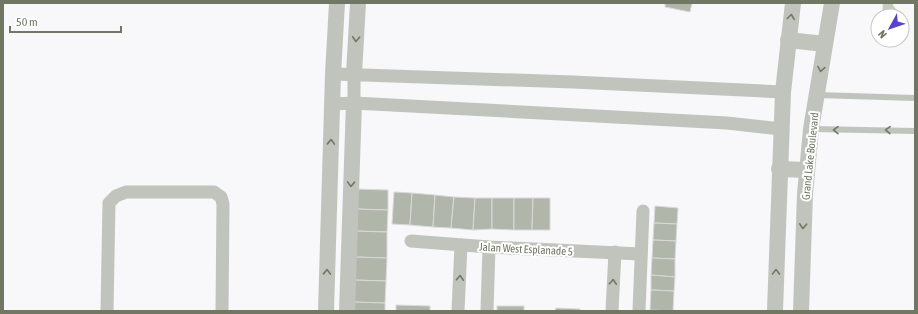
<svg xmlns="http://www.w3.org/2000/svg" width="918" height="314" viewBox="0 0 918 314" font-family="'Asap Condensed',sans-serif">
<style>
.water{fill:#c7cabd}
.building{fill:#b1b6ab;stroke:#dad9da}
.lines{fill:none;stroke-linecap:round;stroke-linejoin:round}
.service{stroke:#c1c4bc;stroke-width:6}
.minor{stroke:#c1c4bc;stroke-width:13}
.tertiary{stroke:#c1c4bc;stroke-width:16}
.oneway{stroke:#707863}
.labels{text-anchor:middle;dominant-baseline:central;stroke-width:4;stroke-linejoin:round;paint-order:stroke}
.street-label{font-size:11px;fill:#707863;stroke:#fff}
</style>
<rect width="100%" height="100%" fill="#f8f7f9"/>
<polygon class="water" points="883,3 893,3 893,5 901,16 882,16"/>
<g class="building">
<polygon points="665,3 692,3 690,12 665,7"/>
<polygon points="356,189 388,190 388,210 355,209"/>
<polygon points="394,192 412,193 410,225 392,224"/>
<polygon points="412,193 435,195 433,227 410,225"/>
<polygon points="435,195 454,197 451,228 433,227"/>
<polygon points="454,197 475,198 473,230 451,228"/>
<polygon points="475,198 492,198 492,229 473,230"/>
<polygon points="492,198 514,198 514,230 492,229"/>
<polygon points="514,198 533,198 532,230 514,230"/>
<polygon points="533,198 550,198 550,230 532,230"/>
<polygon points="655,206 678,208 677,224 654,223"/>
<polygon points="355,209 388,210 387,232 354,231"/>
<polygon points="654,223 677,224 676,241 653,240"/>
<polygon points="354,231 387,232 387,258 354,257"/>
<polygon points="653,240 676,241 675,259 652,258"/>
<polygon points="354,257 387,258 386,281 353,280"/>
<polygon points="652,258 675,259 675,277 651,275"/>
<polygon points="651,275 675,277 674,291 651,290"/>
<polygon points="353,280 386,281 385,303 353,302"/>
<polygon points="651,290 674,291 673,311 650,310"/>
<polygon points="353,302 385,303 385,311 352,311"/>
<polygon points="396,305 430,306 430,311 396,311"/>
<rect x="497" y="306" width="27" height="5"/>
<polygon points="556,308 580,309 580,311 555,311"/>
</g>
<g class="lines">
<g class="service">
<polyline points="817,95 915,98"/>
<polyline points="813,129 915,131"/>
</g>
<g class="minor">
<polyline points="333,74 573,82 783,92"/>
<polyline points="354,103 354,74"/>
<polyline points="333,104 354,103 727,123 781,129"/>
<polyline points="411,241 489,247 641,254"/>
<polyline points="107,311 109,203 116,196 126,192 214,192 221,197 223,204 222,311"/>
<polyline points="458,311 461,245"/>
<polyline points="487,311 489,247"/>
<polyline points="612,311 615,252"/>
<polyline points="639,311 643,211"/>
</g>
<g class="tertiary">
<polyline points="788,40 825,44"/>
<polyline points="354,74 358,3"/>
<polyline points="779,169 807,170"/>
<polyline points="326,311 333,74 337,3"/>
<polyline points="347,311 354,103"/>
<polyline points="775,311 783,92 793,3"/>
<polyline points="801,311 805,194 811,129 832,3"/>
</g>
</g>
<defs><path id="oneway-chevron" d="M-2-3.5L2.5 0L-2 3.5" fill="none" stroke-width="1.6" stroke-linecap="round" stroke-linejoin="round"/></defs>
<g class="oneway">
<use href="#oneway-chevron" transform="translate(791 17) rotate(-83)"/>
<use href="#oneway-chevron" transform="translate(356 39) rotate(93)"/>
<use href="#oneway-chevron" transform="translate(821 69) rotate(99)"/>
<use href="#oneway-chevron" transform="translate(836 130) rotate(-179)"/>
<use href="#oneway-chevron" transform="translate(888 130) rotate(-179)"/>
<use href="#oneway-chevron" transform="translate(331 142) rotate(-88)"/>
<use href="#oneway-chevron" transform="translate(351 184) rotate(92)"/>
<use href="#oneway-chevron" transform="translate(803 226) rotate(93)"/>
<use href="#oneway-chevron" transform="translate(327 272) rotate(-88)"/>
<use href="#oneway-chevron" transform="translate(776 272) rotate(-89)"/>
<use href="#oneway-chevron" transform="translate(460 278) rotate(-87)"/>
<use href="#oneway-chevron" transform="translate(613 282) rotate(-87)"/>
</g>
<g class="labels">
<g class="street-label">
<text transform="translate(810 156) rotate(-84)">Grand Lake Boulevard</text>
<text transform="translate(526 249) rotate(3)">Jalan West Esplanade 5</text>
</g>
</g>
<rect width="918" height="314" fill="none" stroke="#707863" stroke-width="8"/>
<g transform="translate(890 28) rotate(230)"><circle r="19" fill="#ffffff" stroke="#c6c9c1"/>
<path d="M0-3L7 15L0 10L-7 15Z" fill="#5a42ce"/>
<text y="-6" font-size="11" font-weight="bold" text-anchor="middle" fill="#707863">N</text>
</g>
<path d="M10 26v6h111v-6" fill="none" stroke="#707863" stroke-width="2"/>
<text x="16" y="26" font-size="12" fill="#707863" stroke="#ffffff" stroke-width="3" paint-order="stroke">50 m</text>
</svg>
